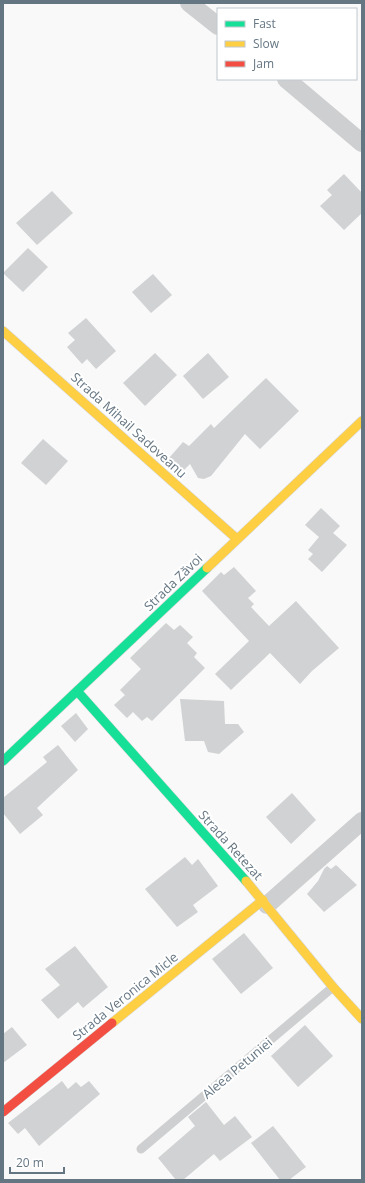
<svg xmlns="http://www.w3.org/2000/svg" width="365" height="1183" viewBox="0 0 365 1183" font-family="'Open Sans',sans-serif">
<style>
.building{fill:#d0d2d3}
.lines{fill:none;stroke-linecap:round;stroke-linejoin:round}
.fast-casing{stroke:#d5d6d7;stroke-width:10}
.slow-casing{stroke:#d5d6d7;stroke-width:10}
.jam-casing{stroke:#d5d6d7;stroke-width:10}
.lane{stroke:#cecfd0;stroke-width:9}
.street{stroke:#cecfd0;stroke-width:18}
.fast{stroke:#16e098;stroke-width:9}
.slow{stroke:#ffcf43;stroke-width:9}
.jam{stroke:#f24e42;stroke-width:9}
.labels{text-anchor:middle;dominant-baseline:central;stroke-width:4;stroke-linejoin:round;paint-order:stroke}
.street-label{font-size:13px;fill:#657683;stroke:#fff}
</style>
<rect width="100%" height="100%" fill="#f9f9f9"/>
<g class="building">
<polygon points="344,174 362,193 362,213 344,230 320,206 332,195 327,190"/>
<polygon points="52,191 73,213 37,245 16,223"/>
<polygon points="28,248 48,267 23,292 3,273"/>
<polygon points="153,274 172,295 151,313 132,292"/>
<polygon points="86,318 116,351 96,369 87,359 82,364 67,347 75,340 68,333"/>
<polygon points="155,353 177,375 145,406 123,383"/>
<polygon points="208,353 229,377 203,399 183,376"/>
<polygon points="266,378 299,411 260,449 245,434 211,476 204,479 198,478 190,464 183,471 169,458 183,442 189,446 211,424 214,428"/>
<polygon points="43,439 68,461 46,485 21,463"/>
<polygon points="321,508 340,526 333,533 347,545 322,572 308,559 313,554 308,550 319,537 305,525"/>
<polygon points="234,567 256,591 248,598 254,604 251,607 269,626 296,601 339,648 312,671 300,684 270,653 231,690 215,674 249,641 202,591 221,572 224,575"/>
<polygon points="166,623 174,630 180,625 193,637 187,643 197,653 194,657 205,668 152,721 147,717 142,721 133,712 127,718 114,705 125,695 120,690 141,669 130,658"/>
<polygon points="180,699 224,701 225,724 238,724 244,732 219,754 208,752 204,741 185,741"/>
<polygon points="76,713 88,729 75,742 61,726"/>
<polygon points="58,745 78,770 37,808 43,815 20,834 3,813 3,798 47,762 43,757"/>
<polygon points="292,793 316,820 291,844 266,817"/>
<polygon points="185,857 192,865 198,859 218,886 193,905 198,912 177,927 145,889"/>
<polygon points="336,865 357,885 324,912 307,894 318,881 324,869 327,866 331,869"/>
<polygon points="244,933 273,968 241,994 212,959"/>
<polygon points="75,946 108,987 83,1008 78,1002 58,1019 41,1000 60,985 45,969"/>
<polygon points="305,1025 333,1056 298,1087 271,1056"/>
<polygon points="12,1027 27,1045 3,1063 3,1034"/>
<polygon points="62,1081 68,1089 76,1082 81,1087 89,1081 100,1094 39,1146 25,1128 18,1134 8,1123"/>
<polygon points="206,1102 224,1125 235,1116 252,1137 220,1161 214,1154 183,1180 176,1180 158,1158 195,1126 188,1117"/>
<polygon points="273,1126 306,1167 289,1180 280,1180 251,1143"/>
</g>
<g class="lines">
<defs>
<g id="fast">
<polyline points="78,692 246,881"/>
<polyline points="3,761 207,568"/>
</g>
<g id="slow">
<polyline points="3,331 237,539"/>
<polyline points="207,568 362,421"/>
<polyline points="246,881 333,987 362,1019"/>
<polyline points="112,1023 263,900"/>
</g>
<polyline id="jam" points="3,1112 112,1023"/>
</defs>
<use href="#fast" class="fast-casing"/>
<use href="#slow" class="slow-casing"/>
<use href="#jam" class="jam-casing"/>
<polyline class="lane" points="141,1149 333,987"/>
<g class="street">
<polyline points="189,3 218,26"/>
<polyline points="286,79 362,143"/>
<polyline points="267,905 362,821"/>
</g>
<use href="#fast" class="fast"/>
<use href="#slow" class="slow"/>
<use href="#jam" class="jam"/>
</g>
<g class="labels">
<g class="street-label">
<text transform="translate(129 425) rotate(42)">Strada Mihail Sadoveanu</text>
<text transform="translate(173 582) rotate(-44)">Strada Zăvoi</text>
<text transform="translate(231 845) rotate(48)">Strada Retezat</text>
<text transform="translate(125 996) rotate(-39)">Strada Veronica Micle</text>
<text transform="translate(237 1068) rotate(-40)">Aleea Petuniei</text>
</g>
</g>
<rect width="365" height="1183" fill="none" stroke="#657683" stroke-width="8"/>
<rect x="217" y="8" width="140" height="72" fill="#ffffff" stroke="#c1c8cd"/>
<rect x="225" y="21" width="20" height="6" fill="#16e098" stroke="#c1c8cd"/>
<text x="253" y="28" font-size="12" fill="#657683">Fast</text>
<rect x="225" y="41" width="20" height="6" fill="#ffcf43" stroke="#c1c8cd"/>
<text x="253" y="48" font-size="12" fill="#657683">Slow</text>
<rect x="225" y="61" width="20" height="6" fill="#f24e42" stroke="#c1c8cd"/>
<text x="253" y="68" font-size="12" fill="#657683">Jam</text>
<path d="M10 1167v6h54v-6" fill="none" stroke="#657683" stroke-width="2"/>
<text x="16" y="1167" font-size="12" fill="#657683" stroke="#ffffff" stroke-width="3" paint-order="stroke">20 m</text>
</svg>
